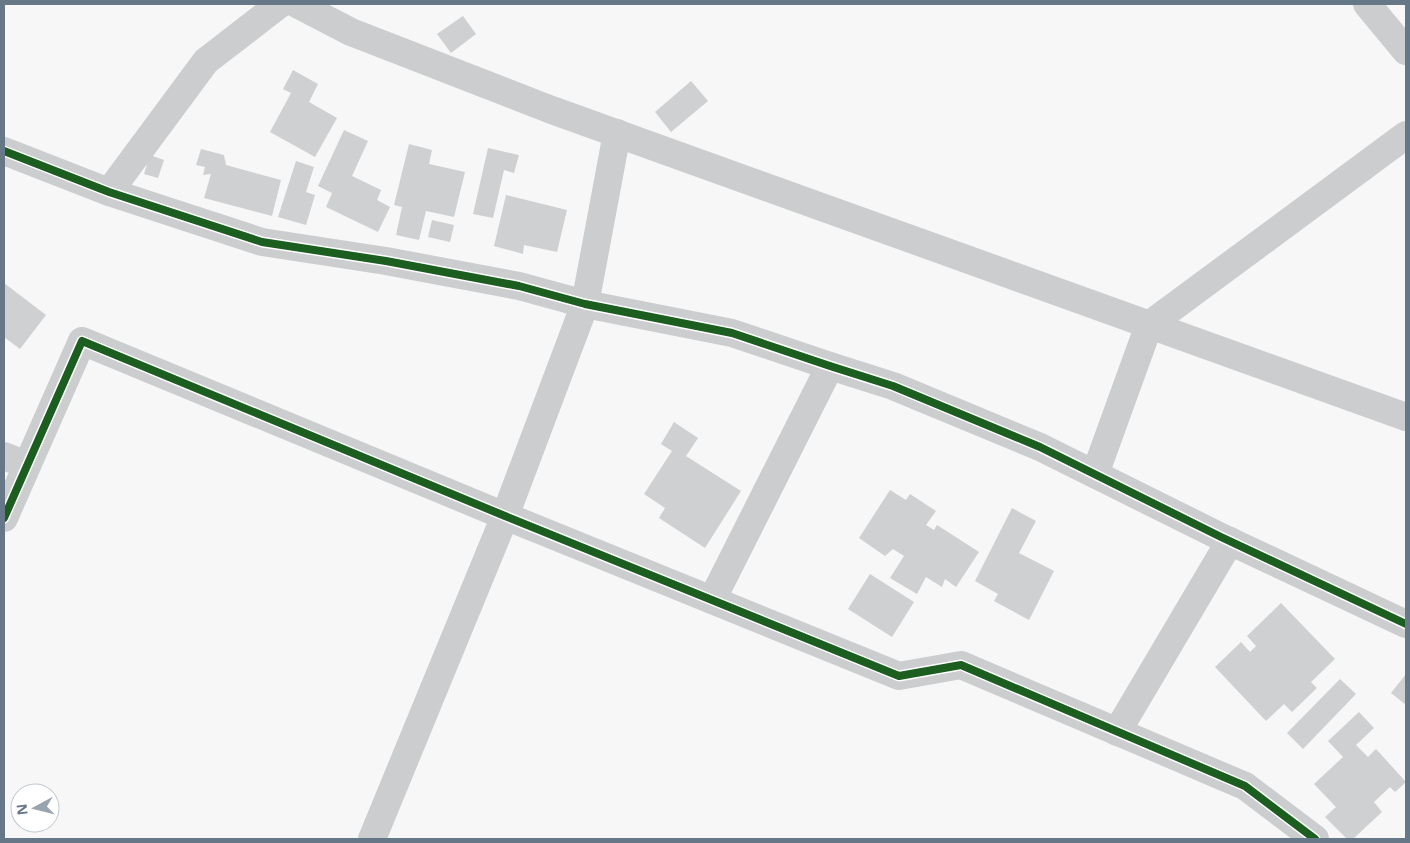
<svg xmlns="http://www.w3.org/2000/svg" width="1410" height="843" viewBox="0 0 1410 843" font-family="'Open Sans',sans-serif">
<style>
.building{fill:#ced0d2}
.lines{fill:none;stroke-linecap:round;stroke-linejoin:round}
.minor{stroke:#cccdce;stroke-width:28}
.cycleway-casing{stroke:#fff;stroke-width:11}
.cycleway{stroke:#1b5e20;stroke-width:8}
</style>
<rect width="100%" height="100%" fill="#f7f7f7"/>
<g class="building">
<polygon points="463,16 476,34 451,53 437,34"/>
<polygon points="293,70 318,84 309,102 337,118 315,157 270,132 291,93 283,89"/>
<polygon points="691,81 708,101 671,132 655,112"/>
<polygon points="344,130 368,141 352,176 381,190 377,200 390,207 378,232 326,207 332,193 318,186"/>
<polygon points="409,144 432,150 429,164 465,172 454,217 426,211 419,240 396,235 402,207 394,205"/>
<polygon points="488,148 519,155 514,173 504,170 493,218 473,214"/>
<polygon points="201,149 224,155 226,165 281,180 272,216 204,198 211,174 203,175 205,167 196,165"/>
<polygon points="150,155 164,160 158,178 144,174"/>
<polygon points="296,161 314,167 306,192 315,195 306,225 278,217"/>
<polygon points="506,195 567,210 557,252 524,245 523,254 494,246"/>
<polygon points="432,220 454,225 450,242 428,237"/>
<polygon points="4,283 46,315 20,349 4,337"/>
<polygon points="674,422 698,438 686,456 741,491 705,548 659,518 665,508 644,494 672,451 661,444"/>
<polygon points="890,490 906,500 910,494 936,511 926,525 934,530 937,525 979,552 956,587 945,579 942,587 926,577 917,594 890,578 904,556 893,549 885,556 859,538"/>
<polygon points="1012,508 1036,521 1019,553 1054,571 1029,620 994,601 998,594 975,581"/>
<polygon points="870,574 914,602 892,637 848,609"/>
<polygon points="1281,603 1335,659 1311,682 1317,688 1292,712 1284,704 1266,721 1215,667 1241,642 1250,652 1256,646 1247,636"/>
<polygon points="1406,674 1406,705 1391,693"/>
<polygon points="1340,679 1356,694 1303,749 1287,733"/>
<polygon points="1359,712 1374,728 1356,745 1368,757 1376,749 1406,782 1395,792 1390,787 1374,802 1382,812 1353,839 1347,839 1325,817 1336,807 1314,784 1343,757 1328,741"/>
</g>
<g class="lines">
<g class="minor">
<polyline points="297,4 351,32 549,109 1406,417"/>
<polyline points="1367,4 1406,51"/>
<polyline points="4,151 109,192 262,242 386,261 519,286 585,304 732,333 830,366 893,386 1040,447 1221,537 1406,624"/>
<polyline points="109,192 206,61 280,4"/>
<polyline points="4,456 27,465"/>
<polyline points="1095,474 1149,325 1406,135"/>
<polyline points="4,518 82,341 505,516 899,676 961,665 1245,786 1315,839"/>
<polyline points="712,600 830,366"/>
<polyline points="1117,732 1230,541"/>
<polyline points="372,839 505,516 585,304 617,133"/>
</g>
<defs>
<g id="cycleway">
<polyline points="4,151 109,192 262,242 386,261 519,286 585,304 732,333 830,366 893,386 1040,447 1221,537 1406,624"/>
<polyline points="4,518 82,341 505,516 899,676 961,665 1245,786 1315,839"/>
</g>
</defs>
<use href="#cycleway" class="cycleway-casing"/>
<use href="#cycleway" class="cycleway"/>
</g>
<rect width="1410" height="843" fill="none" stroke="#667888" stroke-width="10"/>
<g transform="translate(35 808) rotate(263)"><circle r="24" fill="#ffffff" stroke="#c2c9cf"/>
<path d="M0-4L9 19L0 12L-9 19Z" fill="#99a4af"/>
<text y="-8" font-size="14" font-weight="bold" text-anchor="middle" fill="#667888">N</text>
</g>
</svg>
